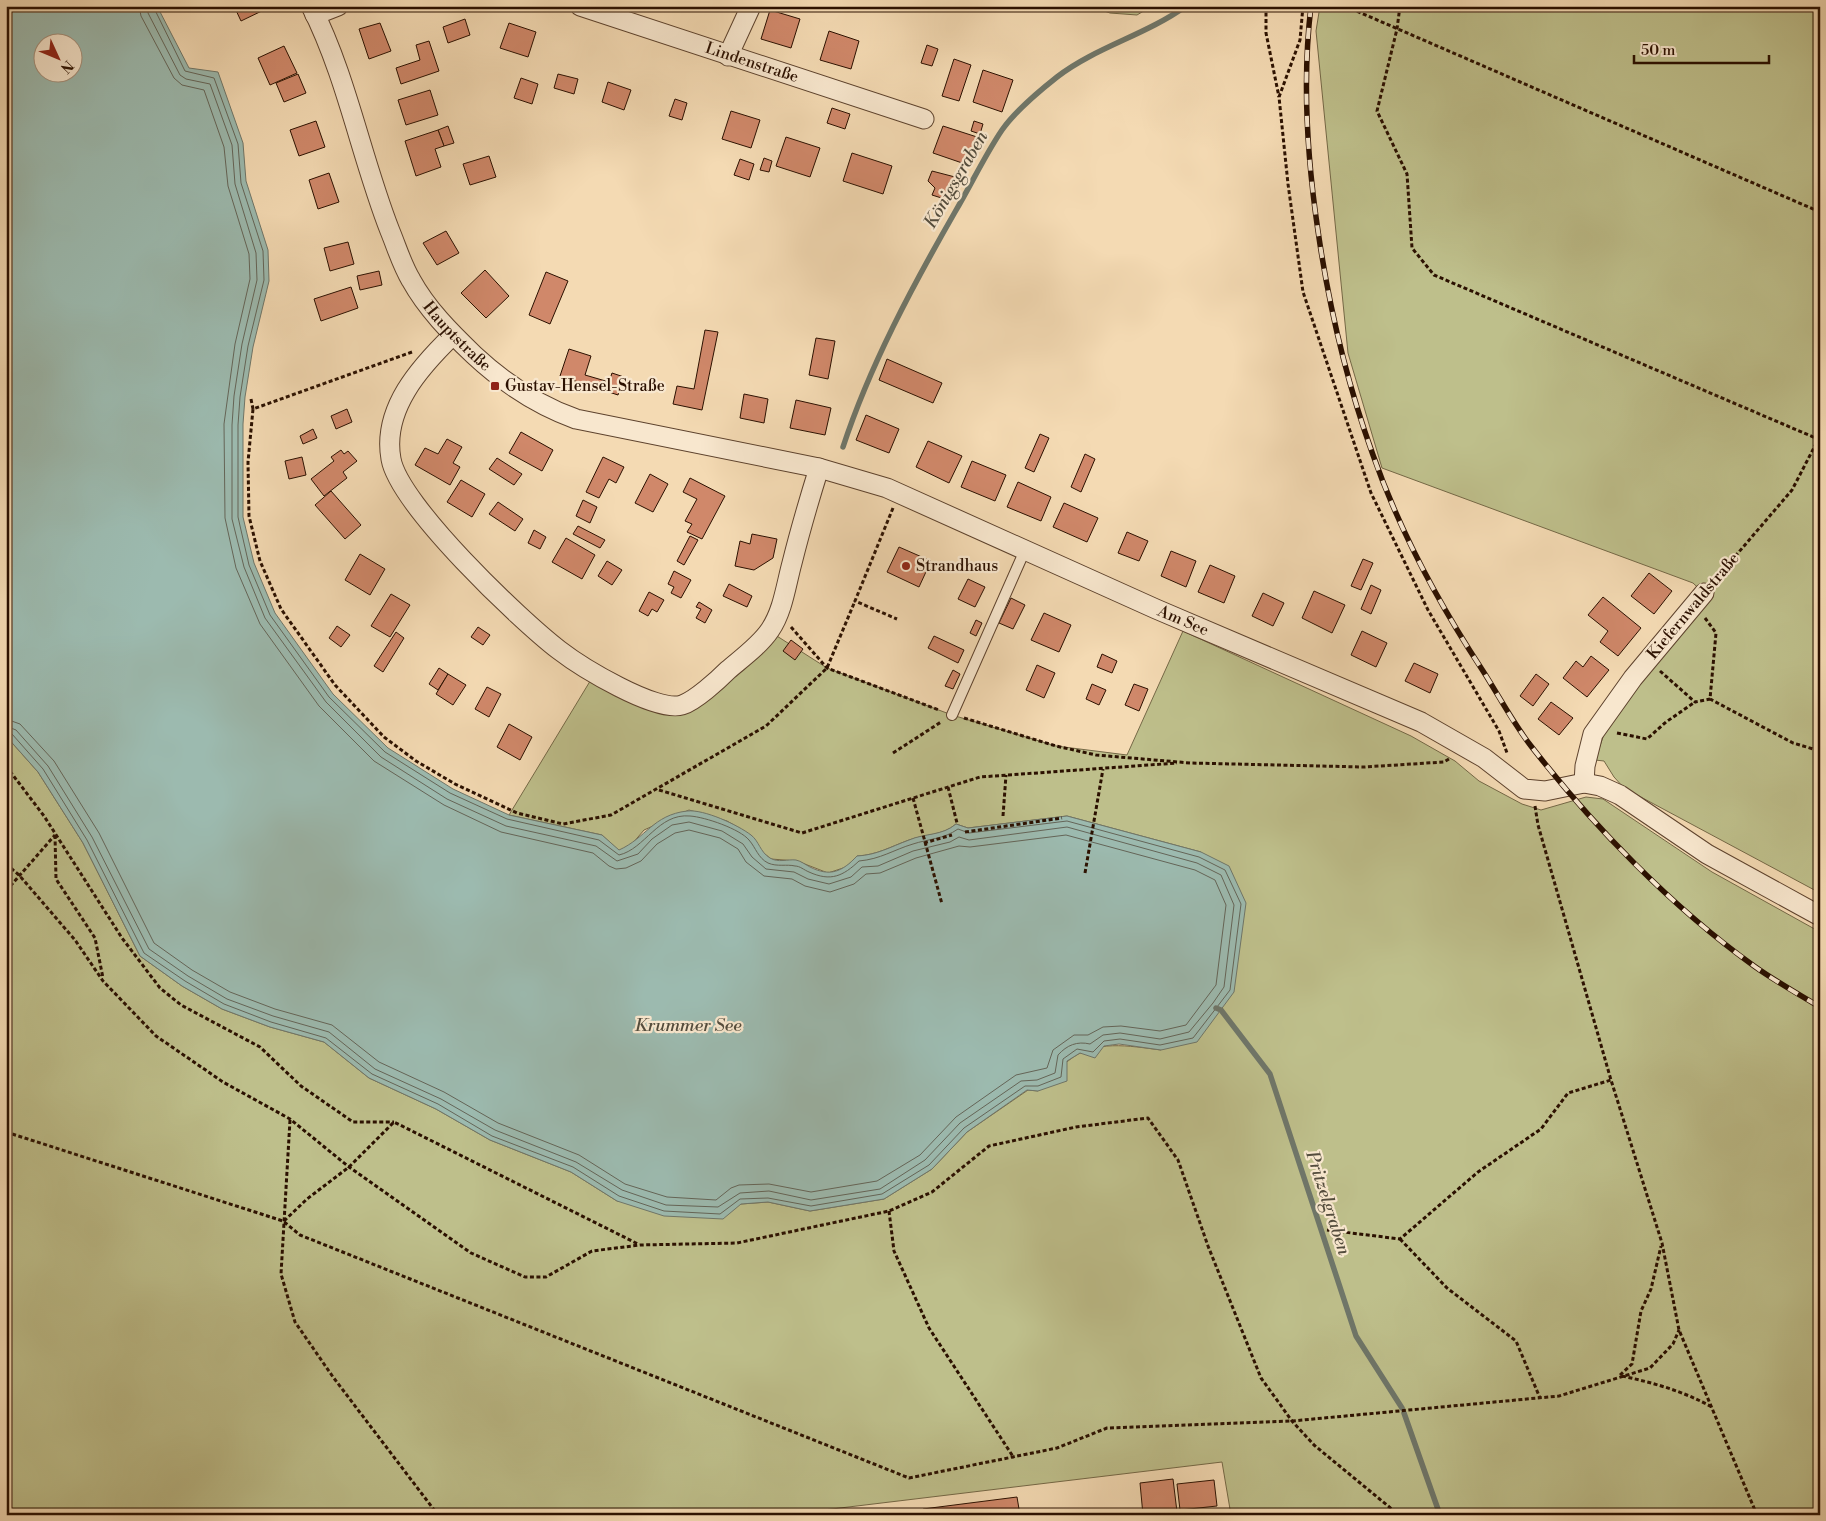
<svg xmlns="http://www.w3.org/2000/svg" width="1826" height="1521" viewBox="0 0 1826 1521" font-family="'Libre Bodoni',serif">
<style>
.green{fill:#bebf8b;stroke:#746846}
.water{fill:#9cbaaf;stroke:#6f7669;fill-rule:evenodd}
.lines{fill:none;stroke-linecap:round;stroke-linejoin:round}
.shore{stroke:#646558;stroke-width:1}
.stream{stroke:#6f7669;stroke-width:5.5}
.building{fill:#d0886a;stroke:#2b1000}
.lane-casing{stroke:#5d422d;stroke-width:12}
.street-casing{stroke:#5d422d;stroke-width:21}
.path{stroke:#2b1000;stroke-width:3;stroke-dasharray:4 2.5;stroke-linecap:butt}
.lane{stroke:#f8e7ce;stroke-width:10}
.street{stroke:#f8e7ce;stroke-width:19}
.rail-casing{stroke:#2b1000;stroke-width:5.5}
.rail{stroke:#f8e7ce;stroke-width:4;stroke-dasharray:11;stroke-linecap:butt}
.poi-dot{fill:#8f2418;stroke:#f8e7ce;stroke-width:2}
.labels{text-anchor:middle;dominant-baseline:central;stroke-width:4.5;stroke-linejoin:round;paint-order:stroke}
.street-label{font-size:16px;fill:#2b1000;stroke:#f8e7ce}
.poi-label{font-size:16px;fill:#2b1000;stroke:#f8e7ce;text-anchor:start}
.water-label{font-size:18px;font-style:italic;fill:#534c3d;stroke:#f8e7ce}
</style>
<rect width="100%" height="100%" fill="#f4dab3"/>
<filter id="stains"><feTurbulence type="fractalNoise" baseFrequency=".004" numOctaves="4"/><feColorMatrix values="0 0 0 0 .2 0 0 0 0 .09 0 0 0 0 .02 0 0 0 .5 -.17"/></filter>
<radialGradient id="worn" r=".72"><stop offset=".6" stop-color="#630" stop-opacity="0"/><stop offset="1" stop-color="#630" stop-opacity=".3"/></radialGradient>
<g class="green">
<polygon points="1090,6 1152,6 1137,15 1110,13"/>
<polygon points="1320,6 1820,6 1820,893 1624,788 1614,777 1604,761 1595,760 1609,720 1709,598 1693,583 1382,468 1348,353 1316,31"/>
<path d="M769,631L827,668L952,715L1056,746L1127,755L1183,631L1411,736L1455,761L1479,781L1522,804L1541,810L1586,797L1603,799L1712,872L1820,932V1515H1231L1222,1462L782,1515H6V736L38,772L83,843L140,956L182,986L222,1009L270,1027L324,1042L369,1078L436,1109L490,1140L571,1172L617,1201L741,1204L768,1202L810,1211L884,1199L932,1169L967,1132L1028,1090L1038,1091C1048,1082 1057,1069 1068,1061C1095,1039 1129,1046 1161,1050L1201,852L1067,816L968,828L956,824C942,836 925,834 909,840C890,847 877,855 857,856L846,867L828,873L797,861L771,859L760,850L752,836L727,821L689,810L644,830L632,844L619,851L602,835L509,815L595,673L669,706Z"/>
</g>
<path class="water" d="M6,6H157L189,68L218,72L243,143L246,181L268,250L269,281L253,347L245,397L243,424V517L254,563L275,613L333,694L388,748L453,789L509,815L602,835L619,850C646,838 653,815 687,811C704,809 738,825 751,835C759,841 760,852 770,858C778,863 788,859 796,860C801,861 806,865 810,867C830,877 842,872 857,856C877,855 890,847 909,840C925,833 942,836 956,824L968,828L1067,816L1201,852L1229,866L1246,903L1234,992L1197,1042L1161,1050L1119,1044L1104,1046L1095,1058L1080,1053L1067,1061V1081L1038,1091L1027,1090L967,1132L932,1169L884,1199L810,1211L768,1202L741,1204L723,1219L664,1216L617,1201L571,1172L490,1140L436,1109L369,1078L324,1042L270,1027L222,1009L182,986L140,956L83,843L38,772L6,736ZM42,42H72V72H42Z"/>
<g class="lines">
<g class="shore">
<polyline points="6,719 20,724 54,761 99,833 154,943 192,970 230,992 275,1009 332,1025 379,1062 444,1092 498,1123 579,1155 625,1184 667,1197 716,1200 731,1188 739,1185 769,1184 811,1192 877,1181 920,1155 956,1117 1016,1075 1047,1068 1053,1050 1074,1035 1088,1035 1103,1027 1121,1026 1160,1031 1186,1025 1216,985 1226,905 1215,880 1195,870 1066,835 970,847 959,846 916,858 880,873 866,874 854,884 830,892 805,886 792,879 764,876 746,862 738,849 720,838 689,830 675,833 657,844 641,861 626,868 616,869 609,866 593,853 501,832 444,805 374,761 319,706 260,624 236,568 225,518 224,424 235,344 250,279 249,254 228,186 224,147 204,90 182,85 174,78 141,16 139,6"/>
<path d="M6,726L16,730L48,766L92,837L149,949L188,976L227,999L273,1016L329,1032L375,1069L441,1099L495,1130L576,1162L622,1190L666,1205L718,1207L740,1193L769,1191L811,1200L880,1189L925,1160L960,1123L1021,1081L1037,1080L1055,1073L1058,1055C1067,1045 1077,1041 1090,1044L1103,1035L1120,1033L1160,1039L1189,1032L1213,1003L1224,987L1234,905L1221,875L1197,863L1067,827L969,840L959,837L950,842L913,851L878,866L862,867L851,877L829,884L808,879L794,872L766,869L752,857L743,844L722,831L689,822L672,825L652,839L638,854L617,861L596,846L506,826L447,799L381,757L326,702L265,618L244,567L232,519V425L234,396L242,344L257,280L256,253L235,184L232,145L210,84L186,79L180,75L148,13L147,6"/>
<path d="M6,733L12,734L43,769L87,840L144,953L185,981L224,1004L271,1022L326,1038L372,1074L438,1104L492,1136L573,1167L619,1196L664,1211L720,1214L740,1199L768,1198L811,1206L882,1194L929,1165L964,1128L1025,1086H1038L1061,1077L1063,1059L1077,1049L1093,1052L1104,1041L1120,1039L1160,1045L1193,1038L1217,1007L1230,990L1241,904L1225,870L1199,857L1067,821L969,833L958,829C944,839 928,839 913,844C893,850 881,859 859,861C843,876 831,882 809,872C804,870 800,866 795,866C787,864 777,867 768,863C758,858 756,848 749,840C740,829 705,817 690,816C658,813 645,849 619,855L599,840L507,819L450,793L385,752L329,697L270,615L249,565L238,517V425L240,397L248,346L264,280L263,251L241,183L238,144L214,78L185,71L153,6"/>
</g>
<g class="stream">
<path d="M843,447C870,365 912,287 955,212C971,185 985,155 1002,130C1016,110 1038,92 1057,77C1096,47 1146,35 1186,6"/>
<polyline points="1216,1008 1221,1010 1270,1074 1356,1336 1402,1408"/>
<polyline points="1404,1413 1440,1515"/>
</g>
</g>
<g class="building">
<polygon points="234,6 267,6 268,8 241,21"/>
<polygon points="770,10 800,19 791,48 761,39"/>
<polygon points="465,19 470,35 448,43 443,27"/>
<polygon points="380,23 391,51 369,59 359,29"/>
<polygon points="509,23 536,32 528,57 500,48"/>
<polygon points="829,31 859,41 851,69 820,60"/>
<polygon points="429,41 439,71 401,84 396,68 420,60 416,45"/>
<polygon points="927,45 938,49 932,66 921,63"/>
<polygon points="284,46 297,73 270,85 258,58"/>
<polygon points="954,59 971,65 959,101 942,96"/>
<polygon points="983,70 1013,80 1002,112 973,102"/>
<polygon points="298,74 306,93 284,102 276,83"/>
<polygon points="558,74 578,79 574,94 554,88"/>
<polygon points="521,78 538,84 532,104 514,98"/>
<polygon points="608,82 631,90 624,110 602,102"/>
<polygon points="430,90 438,115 406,125 398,100"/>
<polygon points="675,99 687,103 682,120 669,116"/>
<polygon points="832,108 850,114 845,129 827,123"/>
<polygon points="731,111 760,120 751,148 722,139"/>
<polygon points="316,121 325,147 299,156 290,130"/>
<polygon points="974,121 983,124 980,134 971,131"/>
<polygon points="448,126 454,143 444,146 438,130"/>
<polygon points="943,126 977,137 968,165 933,153"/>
<polygon points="438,130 444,146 435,149 441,167 416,176 405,141"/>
<polygon points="786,137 820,148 810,177 776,166"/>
<polygon points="852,153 892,166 883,194 843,181"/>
<polygon points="489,156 496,177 470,185 463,164"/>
<polygon points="764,158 772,161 769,172 760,170"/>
<polygon points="740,159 754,164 749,180 734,175"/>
<polygon points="932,171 955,177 948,200 932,195 935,188 928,181"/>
<polygon points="329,173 339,202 318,209 309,180"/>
<polygon points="446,231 459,253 437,265 423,243"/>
<polygon points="348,242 354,264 330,271 324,248"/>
<polygon points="485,270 509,296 486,318 461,293"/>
<polygon points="379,271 382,285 360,290 357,276"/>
<polygon points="546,272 568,281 550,324 529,315"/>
<polygon points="351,287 358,308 321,321 314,299"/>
<polygon points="705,330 718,332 702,410 673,404 677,386 694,389"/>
<polygon points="816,338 835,341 828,379 809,375"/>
<polygon points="569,349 591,356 585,375 609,382 612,373 624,377 618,395 560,376"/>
<polygon points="887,359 942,383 933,403 879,380"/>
<polygon points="744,394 768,399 764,423 740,418"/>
<polygon points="796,400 831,408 825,435 790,428"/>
<polygon points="347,409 352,422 336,429 331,416"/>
<polygon points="866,415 899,429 889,453 856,440"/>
<polygon points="313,429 317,438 303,444 300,436"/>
<polygon points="521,432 553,450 542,471 509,453"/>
<polygon points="1040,434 1049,438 1034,472 1025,468"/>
<polygon points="447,439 462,447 453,463 460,467 450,485 415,465 425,448 438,454"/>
<polygon points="928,441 962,456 949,483 916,467"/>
<polygon points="341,450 344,454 348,451 357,461 343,472 347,478 324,496 311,479 334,461 331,457"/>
<polygon points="1085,454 1095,459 1081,492 1071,487"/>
<polygon points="302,457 306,475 289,479 285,461"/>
<polygon points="603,457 624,467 616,483 609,479 599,498 586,492"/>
<polygon points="497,458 522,474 514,485 489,469"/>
<polygon points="972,461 1006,475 995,501 961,487"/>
<polygon points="650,474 668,484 653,512 635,503"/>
<polygon points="690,478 725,496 702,539 687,532 692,524 685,521 697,499 683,492"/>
<polygon points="461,480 485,494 472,517 447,502"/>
<polygon points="1018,482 1051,497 1041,521 1007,507"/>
<polygon points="331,491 361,525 345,539 315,505"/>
<polygon points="583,500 597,507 590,523 576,516"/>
<polygon points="498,502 523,519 515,531 489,514"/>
<polygon points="1064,503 1098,518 1087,542 1053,527"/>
<polygon points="578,526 605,540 600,548 573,534"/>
<polygon points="534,530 546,537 540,549 528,543"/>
<polygon points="1127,532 1148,541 1139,561 1118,553"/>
<polygon points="752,534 777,539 773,558 754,570 735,566 740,541 750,544"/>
<polygon points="690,536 698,540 684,565 677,561"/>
<polygon points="566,538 595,555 582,579 552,562"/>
<polygon points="899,547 931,561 919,587 887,572"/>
<polygon points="1171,551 1196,561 1186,587 1161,576"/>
<polygon points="360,554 385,569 370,595 345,580"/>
<polygon points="1363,559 1373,563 1361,590 1351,586"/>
<polygon points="607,561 622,570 612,585 598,576"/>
<polygon points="1210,565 1235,576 1224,603 1198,592"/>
<polygon points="674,571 691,580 681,598 671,593 674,587 668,584"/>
<polygon points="1649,573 1672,591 1654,614 1631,596"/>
<polygon points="968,579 985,587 975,607 958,599"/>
<polygon points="729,584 752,596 747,607 723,596"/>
<polygon points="1371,585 1381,590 1371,614 1361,609"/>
<polygon points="1314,591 1345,605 1332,633 1302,618"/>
<polygon points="649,592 664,600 657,612 652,609 648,616 639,611"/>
<polygon points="1263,593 1284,603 1273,626 1252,616"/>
<polygon points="391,594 410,605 390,637 371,626"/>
<polygon points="1603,597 1641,628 1618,656 1600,642 1608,631 1588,615"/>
<polygon points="1011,598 1025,605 1013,629 999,623"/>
<polygon points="699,602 712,610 705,623 696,618 701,609 696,607"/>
<polygon points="1044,613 1071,625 1059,652 1031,640"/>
<polygon points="976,620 982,623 976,636 970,633"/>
<polygon points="337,626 350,635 341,647 329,638"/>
<polygon points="478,627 490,635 483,645 471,637"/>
<polygon points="1362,631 1387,643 1376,667 1351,655"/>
<polygon points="396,632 404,638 383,672 374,666"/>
<polygon points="934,636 964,650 958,663 928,648"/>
<polygon points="791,640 803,649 795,660 783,651"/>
<polygon points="1102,654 1117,661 1112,673 1097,667"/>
<polygon points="1591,656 1609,670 1587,697 1563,678 1576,661 1583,667"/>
<polygon points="1414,663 1438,674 1430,693 1405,681"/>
<polygon points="1037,665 1055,673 1044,698 1026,690"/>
<polygon points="439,668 448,674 438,690 429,684"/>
<polygon points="953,670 960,674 953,689 945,686"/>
<polygon points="448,674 466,685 453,705 436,694"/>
<polygon points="1536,674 1549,684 1533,706 1520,696"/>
<polygon points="1092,684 1106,690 1099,705 1086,699"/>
<polygon points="1134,684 1148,689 1139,711 1125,705"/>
<polygon points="487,687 501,694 489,717 475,709"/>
<polygon points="1551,702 1573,718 1559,735 1538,719"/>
<polygon points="509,724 532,737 520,760 497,747"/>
<polygon points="1173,1479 1177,1512 1143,1515 1140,1483"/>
<polygon points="1214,1480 1217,1506 1180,1510 1177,1484"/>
<polygon points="1017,1497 1020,1515 924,1515 923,1509"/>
</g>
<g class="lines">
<defs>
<polyline id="lane" points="952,715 1025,550"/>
<g id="street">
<path id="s1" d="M311,6C347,77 361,157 390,231C397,248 402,265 411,280C427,309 450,332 474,355C504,383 537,405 576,419L819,468L887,488L1156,609L1421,722L1484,758L1524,789L1545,791L1584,783L1600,786L1620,795L1707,854L1820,916"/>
<path id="s2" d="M580,6L924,119"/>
<polyline points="315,15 338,6"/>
<polyline points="728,56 751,6"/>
<path d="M453,335C420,367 382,409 391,459C399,505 520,620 559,650C581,667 656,713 682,705C695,701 718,680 728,670C742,658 760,645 770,630C783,611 786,585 792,563C800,531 809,500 819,468"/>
<polyline points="1584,783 1585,766 1593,734 1633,678 1704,593"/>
</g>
</defs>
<use href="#lane" class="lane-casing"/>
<use href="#street" class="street-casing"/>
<g class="path">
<polyline points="1266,6 1266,33 1279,97"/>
<polyline points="1303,6 1300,40 1279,97 1288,184 1303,292 1371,493 1428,610 1499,731 1507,753"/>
<polyline points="1345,6 1820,212"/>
<polyline points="1400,6 1397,29 1377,111 1407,174 1412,248 1434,275 1818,439"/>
<polyline points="412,352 253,409 248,462 249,516 260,561 281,609 335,685 384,737 416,761 455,784 517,813 563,824 611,815 766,726 827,668 855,601"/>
<polyline points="251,399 253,409"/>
<polyline points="893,508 855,601 897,619"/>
<polyline points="1714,581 1792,490 1820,436"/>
<polyline points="1705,618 1716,633 1710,699 1793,743 1820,751"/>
<polyline points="791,627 827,668 939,710"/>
<polyline points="1660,671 1695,702 1710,699"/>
<polyline points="964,718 1056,746 1096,755 1190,763 1364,767 1444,762 1449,759"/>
<polyline points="1617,733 1647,739 1666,722 1695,702"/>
<polyline points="893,753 941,722"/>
<polyline points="6,766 44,816 122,938 160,988 181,1005 260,1047 301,1086 353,1122 394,1122"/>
<polyline points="948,787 957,823"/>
<polyline points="659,790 802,833 980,777 1177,763"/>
<polyline points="913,798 942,904"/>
<polyline points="1535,806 1538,825 1611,1080 1662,1243 1679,1330 1757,1515"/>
<polyline points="1003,816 1006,775"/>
<polyline points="965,832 1062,818"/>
<polyline points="55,835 56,879 95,938 103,978"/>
<polyline points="924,843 952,835"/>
<polyline points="6,864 19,875 75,940 103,981 156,1036 223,1082 290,1119 349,1167 471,1253 525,1277 546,1277 592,1251 640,1245 737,1243 889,1211 932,1192 989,1146 1076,1127 1148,1118 1178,1160 1208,1246 1261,1378 1292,1421 1314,1445 1399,1515"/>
<polyline points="1085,873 1103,769"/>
<polyline points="6,891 55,835"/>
<polyline points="290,1120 281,1274 295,1322 333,1377 438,1515"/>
<polyline points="6,1132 283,1221 300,1235 909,1478 1057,1448 1107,1428 1292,1421 1559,1396 1650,1368 1673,1344 1679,1330"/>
<polyline points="889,1211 894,1251 929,1328 1014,1458"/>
<polyline points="284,1221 307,1199 349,1167 394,1122 638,1244"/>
<polyline points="1327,1230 1400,1239 1478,1172 1541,1129 1568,1093 1611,1080"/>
<polyline points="1400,1239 1447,1288 1516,1341 1540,1398"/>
<polyline points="1620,1375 1632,1364 1641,1311 1651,1289 1661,1246"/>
<path d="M1622,1376C1654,1383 1683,1391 1712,1407"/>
</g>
<use href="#lane" class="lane"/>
<use href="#street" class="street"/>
<defs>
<path id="rail" d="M1311,6C1302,81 1307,157 1318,231C1329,307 1347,383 1373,455C1400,532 1439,604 1483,671C1499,696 1513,723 1531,746C1593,826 1672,907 1754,966C1775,981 1798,994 1820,1007"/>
</defs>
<use href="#rail" class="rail-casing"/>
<use href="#rail" class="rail"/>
</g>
<g class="poi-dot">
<rect x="490" y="381" width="10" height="10" rx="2.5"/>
<circle cx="906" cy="566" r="5"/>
</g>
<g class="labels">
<g class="street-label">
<text stroke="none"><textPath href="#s2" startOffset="181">Lindenstraße</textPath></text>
<text stroke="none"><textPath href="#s1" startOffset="365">Hauptstraße</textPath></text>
<text transform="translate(1693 606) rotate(-50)">Kiefernwaldstraße</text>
<text stroke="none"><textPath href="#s1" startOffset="1155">Am See</textPath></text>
</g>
<g class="poi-label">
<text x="505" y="386">Gustav-Hensel-Straße</text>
<text x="916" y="566">Strandhaus</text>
</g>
<g class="water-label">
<text transform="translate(956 180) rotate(-60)">Königsgraben</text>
<text x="688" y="1025">Krummer See</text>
<text transform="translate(1328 1203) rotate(72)">Pritzelgraben</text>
</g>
</g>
<rect width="1826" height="1521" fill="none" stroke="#f4dab3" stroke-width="25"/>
<rect x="8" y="8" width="1811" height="1506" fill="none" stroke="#2b1000" stroke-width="2.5"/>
<rect x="12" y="12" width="1801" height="1496" fill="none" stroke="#2b1000"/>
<g transform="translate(58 58) rotate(134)"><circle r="24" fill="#f8e7ce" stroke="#a6917c"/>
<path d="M0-4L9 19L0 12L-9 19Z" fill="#8f2418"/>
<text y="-8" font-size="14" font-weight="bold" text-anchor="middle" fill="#2b1000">N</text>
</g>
<path d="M1634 55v8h135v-8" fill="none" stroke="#2b1000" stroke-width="2.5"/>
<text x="1641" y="55" font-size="15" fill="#2b1000" stroke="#f8e7ce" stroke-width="4" paint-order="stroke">50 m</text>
<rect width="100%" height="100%" filter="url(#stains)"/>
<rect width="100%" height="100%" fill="url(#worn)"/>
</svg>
